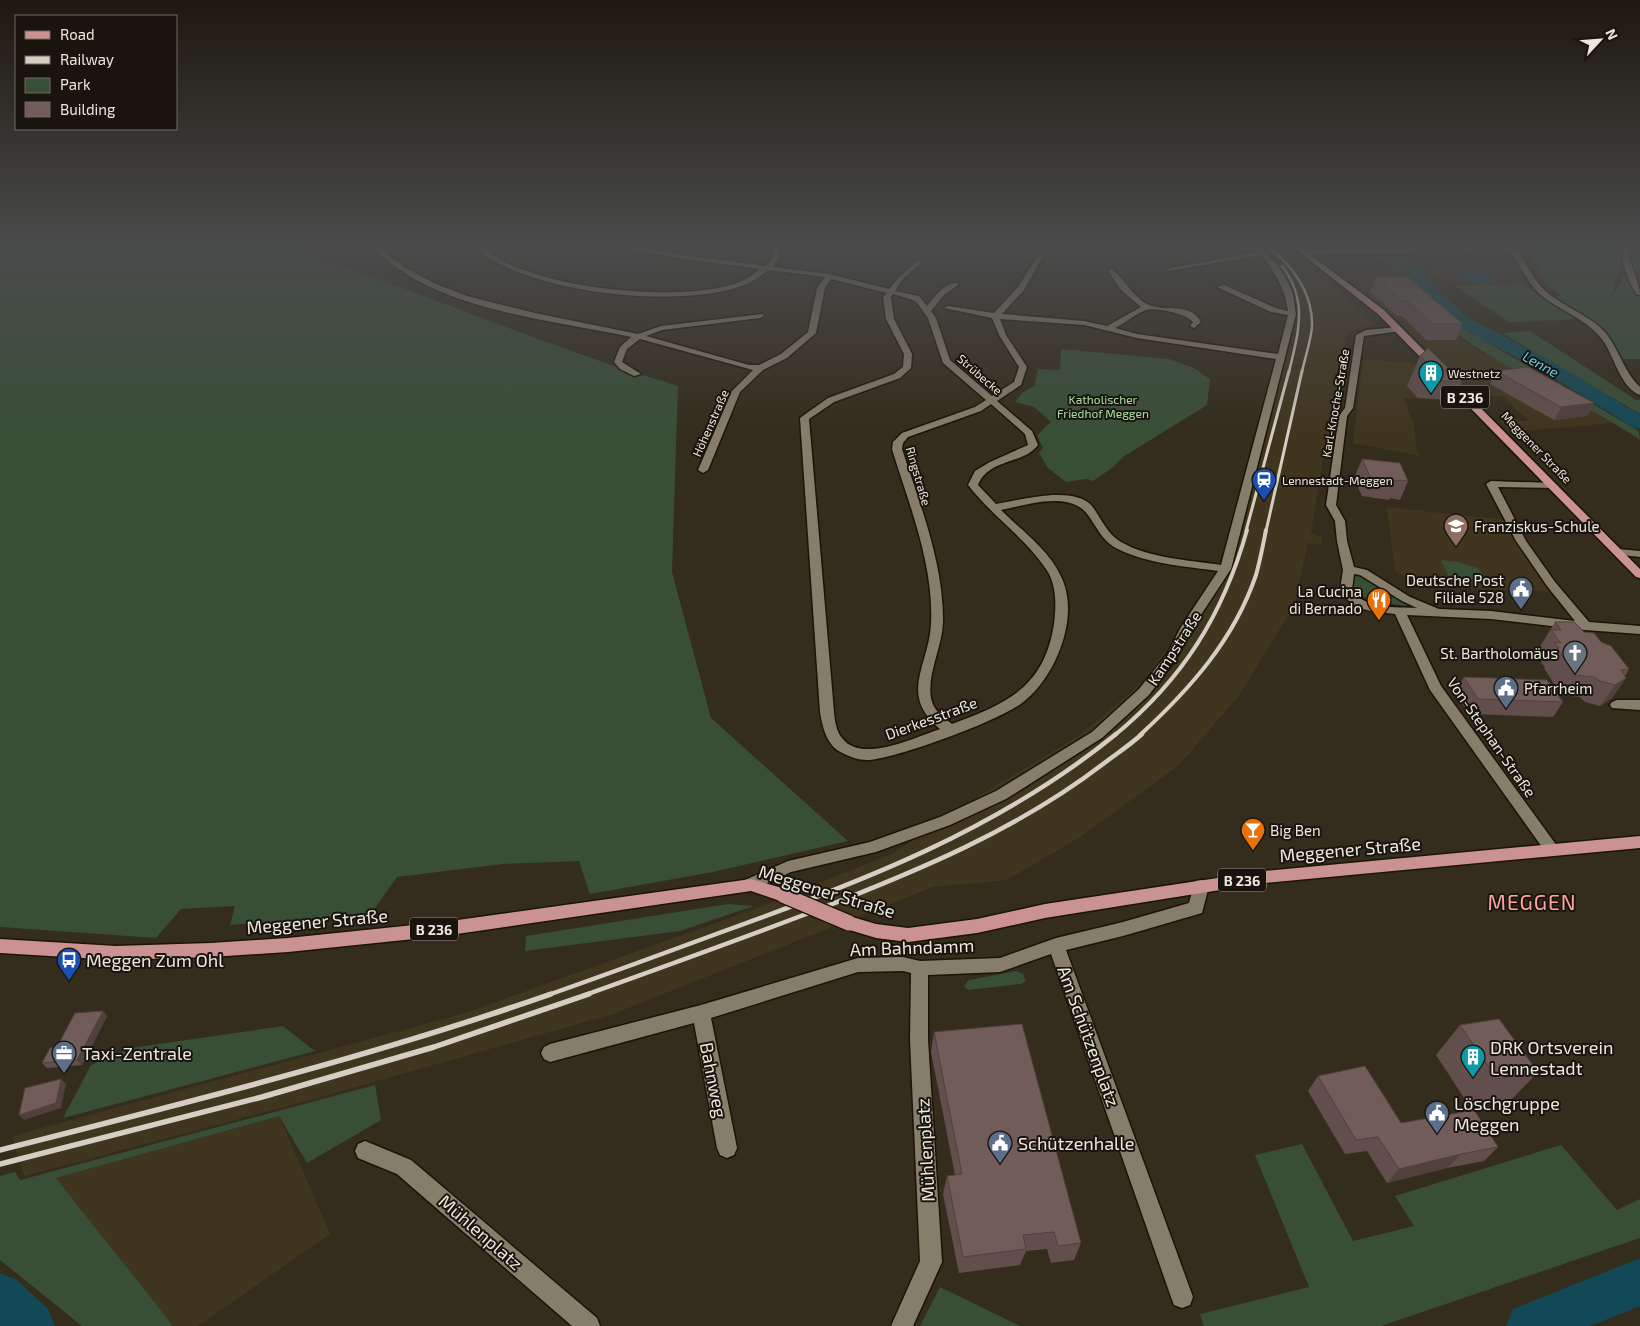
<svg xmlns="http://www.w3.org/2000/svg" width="1640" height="1326" viewBox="0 0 1640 1326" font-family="'Exo 2',sans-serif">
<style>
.built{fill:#40351f}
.industrial{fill:#432f2c}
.green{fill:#394e37}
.water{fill:#134957}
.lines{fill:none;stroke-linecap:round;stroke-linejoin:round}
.river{fill:#134957;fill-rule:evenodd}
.minor-casing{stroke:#1c1406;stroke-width:3}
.primary-casing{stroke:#1c1406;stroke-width:3}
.minor{fill:#877d6b;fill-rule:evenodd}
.primary{fill:#ca9293;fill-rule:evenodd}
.rail-far4{stroke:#d4cec3;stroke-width:2.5}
.rail-far3{stroke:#d4cec3;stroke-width:3}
.rail-far2{stroke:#d4cec3;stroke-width:4}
.rail-far1{stroke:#d4cec3;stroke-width:4.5}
.rail{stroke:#d4cec3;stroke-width:5.5}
.primary-bridge-casing{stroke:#1c1406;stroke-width:18;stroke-linecap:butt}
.primary-bridge{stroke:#ca9293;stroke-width:15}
.wall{fill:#624f4d}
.shaded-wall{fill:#50403e}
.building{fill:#725c59;stroke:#50403e}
.labels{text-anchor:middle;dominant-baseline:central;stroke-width:4;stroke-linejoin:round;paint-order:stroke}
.far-poi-label{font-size:12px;fill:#ede8de;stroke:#19150e;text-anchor:start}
.far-street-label{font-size:12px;fill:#ede8de;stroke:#19150e}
.far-park-label{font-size:12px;fill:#a6e0a1;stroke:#19150e}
.far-water-label{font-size:14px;font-style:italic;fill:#68ceed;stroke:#19150e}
.shield{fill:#19150e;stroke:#ada9a0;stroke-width:1}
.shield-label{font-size:14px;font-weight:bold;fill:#ede8de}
.poi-label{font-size:15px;fill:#ede8de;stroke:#19150e;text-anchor:start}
.street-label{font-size:15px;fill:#ede8de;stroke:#19150e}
.near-street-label{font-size:18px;fill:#ede8de;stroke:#19150e}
.near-poi-label{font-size:18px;fill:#ede8de;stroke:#19150e;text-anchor:start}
.near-quarter-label{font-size:21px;letter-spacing:1px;fill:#faa7a0;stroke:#19150e}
</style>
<rect width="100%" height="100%" fill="#342c1c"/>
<g class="built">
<polygon points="1259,247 1286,247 1322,273 1375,325 1350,331 1346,336 1344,352 1347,352 1347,356 1343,356 1336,394 1340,395 1339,399 1334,399 1329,432 1335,436 1333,440 1326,439 1311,534 1322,537 1322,545 1308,543 1294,606 1238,697 1179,765 1082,836 1007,880 933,887 613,1014 303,1102 24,1176 12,1136 462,1014 757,908 894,853 979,796 1080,735 1141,684 1181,628 1221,565 1295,319 1291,287 1275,261"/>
<polygon points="1396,270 1405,283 1453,333 1477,349 1482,355 1487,354 1613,423 1510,432 1499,421 1529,421 1502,396 1474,396 1405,327 1343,274"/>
<polygon points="1363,359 1424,364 1460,401 1404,398 1414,425 1417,452 1421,456 1353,443"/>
<polygon points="1387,507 1505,520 1516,541 1554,592 1428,586 1415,583 1395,571"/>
<polygon points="279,1116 330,1234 198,1326 171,1326 171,1323 56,1178"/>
</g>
<polygon class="industrial" points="1391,247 1501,247 1523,272 1507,272 1581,319 1510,323"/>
<g class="green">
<polygon points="0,247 303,247 308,249 319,260 352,269 519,332 614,366 678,386 672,572 711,718 848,841 713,872 590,894 579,861 503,864 397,877 371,914 230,925 235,906 181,909 156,938 0,927"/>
<polygon points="982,247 1062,247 1068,255 1038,253 1034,258 991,254 985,252"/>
<polygon points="1520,247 1624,247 1612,297 1640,247 1640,359 1621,359 1608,334 1551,297 1561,296 1546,284 1530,254"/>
<path d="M1375,253L1384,254L1396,262L1461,327L1639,431L1640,440C1579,399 1509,373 1450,329C1422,307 1404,274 1375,253Z"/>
<polygon points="1522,284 1576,319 1510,322 1455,286"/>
<polygon points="1530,331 1636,400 1640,400 1640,414 1502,333"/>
<polygon points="1061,349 1169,359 1194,368 1210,379 1207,405 1123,457 1112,468 1093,481 1086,479 1066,482 1048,468 1039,453 1043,448 1037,435 1051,422 1034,407 1015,402 1022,393 1034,386 1038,369 1060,370"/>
<polygon points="1441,560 1458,562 1478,568 1488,582 1449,578"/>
<polygon points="1352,576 1368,577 1403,600 1406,606 1374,601 1355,593"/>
<polygon points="728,904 754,906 680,931 525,951 526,936"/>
<polygon points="1016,971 1023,974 1026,981 1021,984 968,990 964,986 969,980"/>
<polygon points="283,1026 315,1051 63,1118 91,1065 131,1048"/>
<polygon points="375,1085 381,1120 307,1163 279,1116 56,1178 171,1323 171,1326 82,1326 0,1260 0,1176 15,1172 20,1180"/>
<polygon points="1302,1144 1353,1241 1414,1226 1395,1196 1561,1145 1617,1210 1640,1199 1640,1238 1381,1326 1204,1326 1200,1314 1309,1287 1255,1155"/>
<polygon points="940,1287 1020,1326 920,1326"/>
</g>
<path class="water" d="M1462,271C1473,270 1491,271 1497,281C1486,288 1465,284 1456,275Z"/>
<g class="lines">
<g class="river">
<polygon points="1369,247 1387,247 1401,253 1416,264 1438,290 1467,317 1558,365 1640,415 1640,429 1633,427 1546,373 1455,325 1426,296 1406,270"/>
<polygon points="1640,1258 1640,1306 1590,1326 1506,1326 1513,1309"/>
<polygon points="0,1273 17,1280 48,1309 55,1326 0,1326"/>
</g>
<defs>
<g id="minor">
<path d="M372,247H379L404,267L434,283L467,296L535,313L638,334L661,326L763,314L764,316L760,318L662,330L646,336L749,365H759L781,354L808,332L817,288L825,277L768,270C762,274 756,280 749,283C688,311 524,294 475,247C487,246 494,257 504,262C514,267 526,271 537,274C585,291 698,302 744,280C750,277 755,273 760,269L682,259L630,249L627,247H638L682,255L766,266L773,257L772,247H778L780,257L773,267L829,274L889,289L899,277L919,260L921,261V263L903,279L895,291L919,296L927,306C935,296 945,282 958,283V285L944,295L931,311L936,318L950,360L992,396L1014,382L1019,367L999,335L992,318L944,308L948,306L994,313L1018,287L1038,255L1043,256L1024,290L1002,314L1084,321L1107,326L1141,307L1121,290L1108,271L1111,269C1121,274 1133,297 1147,304C1164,313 1190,301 1201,322L1194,328L1190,326L1193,322C1187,314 1155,307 1146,310C1135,314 1125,323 1115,328L1137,334L1278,354L1288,315L1271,312L1217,287L1224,285L1276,308L1288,311C1285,288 1275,274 1262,255L1169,271L1166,269L1258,252L1253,247C1269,247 1288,279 1293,294C1294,300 1295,308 1296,314L1231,569L1193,627L1176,659L1149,695L1102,738L1006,799L950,825L876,852L791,872L751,891L745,890L743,885L745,880L788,861L870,842L940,817L996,791L1092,732L1139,689L1167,654L1181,627L1218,571C1184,566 1145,564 1114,547C1102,540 1096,526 1088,515C1070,490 1026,505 1001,510C1022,531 1052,552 1063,581C1079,621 1054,679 1022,703C996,722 900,757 869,760C859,761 845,755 837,750C826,742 822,725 820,712L800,418L828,398L894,374L903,367L904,354L886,319L883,297L887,293L831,279L825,288L816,333L787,358L763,370L740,392L708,470L703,473L698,470L732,391L753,370L640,339L627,349L622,362L641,374L634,376L620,369L614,362L620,347L631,337C549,319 434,311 372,247ZM893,294L913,300L917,303L928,318L943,363L986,400L975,407L902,433L893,442L892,449C909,505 934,564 931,624C929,666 898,694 940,729C916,737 861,764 842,738C836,731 835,721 834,712L809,419L834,402L900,378L911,368L912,354L894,319L891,297ZM1000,319L1084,325L1137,338L1276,359L1221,565C1188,560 1149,558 1121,542C1107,534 1101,518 1092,506C1073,485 1021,500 996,504L978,485C989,458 1023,465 1038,445L1032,431L997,401L1021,385L1027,367L1006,335ZM991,404L1025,434L1028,445L990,462L975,471L968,485C992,516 1027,539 1048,572C1057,588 1056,607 1054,624C1044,688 1007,703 952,724C943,717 933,710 931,698C927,673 942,648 943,623C944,564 920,505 902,449L903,443L908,437L981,411Z"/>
<polygon points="1418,247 1427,247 1410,253 1303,254 1300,252 1303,250 1410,249"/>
<polygon points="1460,247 1468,247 1475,250 1472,252"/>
<path d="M1506,247H1512L1516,250C1528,264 1533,281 1548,293C1566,308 1589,315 1605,332C1619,349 1624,372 1640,387V395C1621,388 1614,357 1604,342C1589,320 1562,312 1542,296C1526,283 1520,262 1506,247Z"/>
<path d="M1626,247H1632L1628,251C1630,267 1640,282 1640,295H1637C1628,281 1623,267 1622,251Z"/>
<path d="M1398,327H1401V331L1364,336L1353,408L1347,416L1336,505L1345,521L1347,541L1354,567L1367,570L1410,597L1439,609L1491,611L1575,621L1547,586L1516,541L1486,484L1491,481L1553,483L1558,486L1557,488L1498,487L1526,541L1555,582L1589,622L1640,626V634L1585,630L1491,619L1407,615L1441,686L1557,846L1560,850L1557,854L1552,856L1547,854L1430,690L1395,614C1371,611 1354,612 1340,590L1343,570L1337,541L1335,521L1326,505L1339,416L1345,408L1356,335L1366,330ZM1354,574L1360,575L1402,601L1417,608C1397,607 1364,609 1352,590Z"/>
<polygon points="1618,549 1640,551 1640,557 1614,554 1613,552 1614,550"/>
<polygon points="1617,700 1640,700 1640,710 1612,708 1610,705 1612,702"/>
<polygon points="1201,880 1207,881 1209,886 1202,913 1123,936 1066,950 1193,1297 1190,1305 1182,1308 1174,1305 1171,1297 1051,954 1000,972 928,975 928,1040 942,1262 913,1326 891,1326 920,1261 910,1040 911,973 903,971 858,972 711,1018 737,1148 734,1155 727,1158 720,1155 717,1148 694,1023 550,1062 544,1059 541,1053 544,1047 550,1044 701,1005 858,958 903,957 920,961 1000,958 1056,938 1123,922 1189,903 1195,881"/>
<polygon points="365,1141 411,1160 597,1318 600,1326 572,1326 397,1174 358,1158 355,1151 358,1144"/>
</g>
<g id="primary">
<polygon points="1293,247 1300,247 1384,310 1640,569 1640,578 1636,577 1378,314"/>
<polygon points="1640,836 1640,848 1264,883 1045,918 977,933 908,942 876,938 843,928 841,923 843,918 849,916 876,924 908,928 977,919 1045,904 1264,871"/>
<polygon points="751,879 789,890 791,895 789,900 783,902 751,891 443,936 288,952 211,957 116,960 0,953 0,939 116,946 211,943 288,938 443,922"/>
</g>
</defs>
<use href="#minor" class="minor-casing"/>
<use href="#primary" class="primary-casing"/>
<use href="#minor" class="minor"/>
<use href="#primary" class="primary"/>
<g class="rail-far4">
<path d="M1269,247C1293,267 1313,293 1312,326C1311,341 1305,357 1302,372"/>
<path d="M1282,266C1309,301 1298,333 1289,372"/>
</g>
<g class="rail-far3">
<polyline points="1246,531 1289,371"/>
<polyline points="1266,531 1302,371"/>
</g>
<g class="rail-far2">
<path d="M1115,735C1183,679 1223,615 1247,530"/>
<path d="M1140,735C1190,689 1234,640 1256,575C1260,561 1263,545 1266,530"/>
</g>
<g class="rail-far1">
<path d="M548,995C605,975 662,954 719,933C859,883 1000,829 1116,734"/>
<path d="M585,995C663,967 740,939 817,910C917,871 1017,830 1103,764C1116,754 1130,745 1142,734"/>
</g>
<g class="rail">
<path d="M0,1150C185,1103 371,1057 551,994"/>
<polyline points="0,1164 262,1097 434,1047 589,994"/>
</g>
<defs>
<polyline id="primary-bridge" points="783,895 849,923"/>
</defs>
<use href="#primary-bridge" class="primary-bridge-casing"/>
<use href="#primary-bridge" class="primary-bridge"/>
</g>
<g class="wall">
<polygon points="1375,277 1463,324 1456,340 1426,340 1402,316 1397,316 1370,292"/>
<polygon points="1420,356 1462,382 1454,400 1418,398 1407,386"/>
<polygon points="1496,371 1594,403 1587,416 1554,420 1490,384"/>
<polygon points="1362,459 1408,481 1400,500 1390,498 1389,500 1362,496 1354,478"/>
<polygon points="1555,622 1584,632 1601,642 1629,669 1625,676 1626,678 1612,698 1600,706 1585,702 1580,697 1561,695 1544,668 1545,667 1541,663 1544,658 1538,650"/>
<polygon points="1464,677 1563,702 1553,717 1469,714 1455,693"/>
<polygon points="103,1011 107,1016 82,1065 47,1068 42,1063 57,1047"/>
<polygon points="1460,1025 1538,1072 1510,1101 1470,1107 1436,1055"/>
<polygon points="934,1032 1081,1243 1074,1260 1051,1263 1047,1249 1026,1251 1020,1265 959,1273 943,1194 947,1176 955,1175 931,1052"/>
<polygon points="1318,1076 1401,1123 1498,1147 1484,1161 1447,1168 1387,1183 1367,1151 1345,1154 1308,1091"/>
</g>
<g class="shaded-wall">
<polygon points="1594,403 1587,416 1554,420 1561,407"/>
<polygon points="1626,678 1612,698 1600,706 1615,685"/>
<polygon points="103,1011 107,1016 82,1065 77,1060"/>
<polygon points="61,1079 66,1084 61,1108 24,1120 19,1115"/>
<polygon points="1461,1154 1447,1168 1387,1183 1399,1169"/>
</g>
<g class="building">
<polygon points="1375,277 1407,277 1463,324 1432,324 1408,301 1403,301"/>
<polygon points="1428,348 1462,382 1425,380 1414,369 1433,369 1420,356"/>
<polygon points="1528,367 1594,403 1561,407 1496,371"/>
<polygon points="1362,459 1400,463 1408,481 1399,480 1398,481 1370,477"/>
<polygon points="1555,622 1574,622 1584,632 1594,633 1601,642 1611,646 1629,669 1621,670 1626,678 1615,685 1600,681 1594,677 1575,675 1557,648 1559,648 1554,642 1561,643 1551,630 1561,630"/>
<polygon points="1464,677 1547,680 1563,702 1478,699"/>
<polygon points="103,1011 77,1060 42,1063 50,1048 57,1047 75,1013"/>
<polygon points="1499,1019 1538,1072 1497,1079 1460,1025"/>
<polygon points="1022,1024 1081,1243 1058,1246 1054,1232 1023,1235 1026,1249 963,1257 947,1176 962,1174 934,1032"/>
<polygon points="1365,1066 1401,1123 1474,1110 1498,1147 1461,1154 1399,1169 1378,1137 1356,1140 1318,1076"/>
<polygon points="61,1079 56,1103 19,1115 25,1088"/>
</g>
<linearGradient id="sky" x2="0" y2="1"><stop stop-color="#1d180f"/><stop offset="0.57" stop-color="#4a4b4b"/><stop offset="1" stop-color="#4a4b4b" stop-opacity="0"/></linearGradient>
<rect width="1640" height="432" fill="url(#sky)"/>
<defs>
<symbol id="building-pin" viewBox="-11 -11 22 30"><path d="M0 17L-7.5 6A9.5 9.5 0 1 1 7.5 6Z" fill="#0f9aa8" stroke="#19150e"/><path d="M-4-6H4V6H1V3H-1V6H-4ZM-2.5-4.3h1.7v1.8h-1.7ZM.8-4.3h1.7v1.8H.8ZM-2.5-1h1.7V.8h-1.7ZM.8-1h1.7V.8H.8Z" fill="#fff"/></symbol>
<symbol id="station-pin" viewBox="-11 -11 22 30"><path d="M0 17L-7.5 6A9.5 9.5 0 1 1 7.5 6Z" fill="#1a4fb4" stroke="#19150e"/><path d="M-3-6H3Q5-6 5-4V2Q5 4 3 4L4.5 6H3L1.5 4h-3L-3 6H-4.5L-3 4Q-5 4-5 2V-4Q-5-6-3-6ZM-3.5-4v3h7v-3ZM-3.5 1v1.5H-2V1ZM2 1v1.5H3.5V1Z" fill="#fff"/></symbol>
<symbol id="school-pin" viewBox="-11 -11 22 30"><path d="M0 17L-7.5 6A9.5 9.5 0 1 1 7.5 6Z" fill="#8d6e63" stroke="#19150e"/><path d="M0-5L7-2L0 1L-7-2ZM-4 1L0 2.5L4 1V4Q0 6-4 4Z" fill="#fff"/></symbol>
<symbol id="civic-pin" viewBox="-11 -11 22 30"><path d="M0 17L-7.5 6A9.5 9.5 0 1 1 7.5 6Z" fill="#5c6f8a" stroke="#19150e"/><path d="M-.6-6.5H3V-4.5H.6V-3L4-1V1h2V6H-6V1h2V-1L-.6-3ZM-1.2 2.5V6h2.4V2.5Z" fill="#fff"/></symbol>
<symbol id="restaurant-pin" viewBox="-11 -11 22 30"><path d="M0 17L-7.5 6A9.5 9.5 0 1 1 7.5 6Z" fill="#e8710a" stroke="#19150e"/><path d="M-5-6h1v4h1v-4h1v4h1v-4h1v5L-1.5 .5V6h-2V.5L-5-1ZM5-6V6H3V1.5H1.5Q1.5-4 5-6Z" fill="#fff"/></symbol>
<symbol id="church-pin" viewBox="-11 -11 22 30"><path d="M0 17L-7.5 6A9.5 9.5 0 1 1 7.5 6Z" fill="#6b7280" stroke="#19150e"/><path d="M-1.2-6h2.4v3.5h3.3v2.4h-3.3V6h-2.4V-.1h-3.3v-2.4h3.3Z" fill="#fff"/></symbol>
<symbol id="bar-pin" viewBox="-11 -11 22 30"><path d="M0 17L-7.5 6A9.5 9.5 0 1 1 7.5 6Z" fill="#e8710a" stroke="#19150e"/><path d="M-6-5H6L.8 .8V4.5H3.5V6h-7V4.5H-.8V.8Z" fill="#fff"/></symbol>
<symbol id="bus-pin" viewBox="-11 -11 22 30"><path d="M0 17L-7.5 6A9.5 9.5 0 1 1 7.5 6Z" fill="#1a4fb4" stroke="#19150e"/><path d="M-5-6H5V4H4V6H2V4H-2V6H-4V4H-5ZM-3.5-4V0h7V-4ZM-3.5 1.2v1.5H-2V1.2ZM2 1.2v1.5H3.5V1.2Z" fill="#fff"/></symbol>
<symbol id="office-pin" viewBox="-11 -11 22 30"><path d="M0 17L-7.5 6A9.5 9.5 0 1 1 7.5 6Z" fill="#5c6f8a" stroke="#19150e"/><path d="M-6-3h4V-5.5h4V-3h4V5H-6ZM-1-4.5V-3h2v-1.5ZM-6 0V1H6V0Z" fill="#fff"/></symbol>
</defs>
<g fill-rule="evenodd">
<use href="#building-pin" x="1417" y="359" width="28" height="38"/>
<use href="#station-pin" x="1250" y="466" width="28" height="38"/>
<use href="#school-pin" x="1442" y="512" width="28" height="38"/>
<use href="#civic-pin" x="1507" y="575" width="28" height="38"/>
<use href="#restaurant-pin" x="1365" y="586" width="28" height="38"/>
<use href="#church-pin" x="1561" y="639" width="28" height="38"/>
<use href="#civic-pin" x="1492" y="674" width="28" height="38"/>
<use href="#bar-pin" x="1239" y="816" width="28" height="38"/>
<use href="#bus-pin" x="55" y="946" width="28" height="38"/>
<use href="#office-pin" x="50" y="1039" width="28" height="38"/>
<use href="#building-pin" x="1459" y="1043" width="28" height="38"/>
<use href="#civic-pin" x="1423" y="1099" width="28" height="38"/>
<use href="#civic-pin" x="986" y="1129" width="28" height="38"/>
</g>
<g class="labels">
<g class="far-poi-label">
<text x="1448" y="373">Westnetz</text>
<text x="1282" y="480">Lennestadt-Meggen</text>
</g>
<g class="far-street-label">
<text transform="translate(980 374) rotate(41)">Strübecke</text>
<text transform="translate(1335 403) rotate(-80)">Karl-Knoche-Straße</text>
<text transform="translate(710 423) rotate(-66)">Höhenstraße</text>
<text transform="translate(1537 447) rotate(46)">Meggener Straße</text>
<text transform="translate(919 476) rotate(74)">Ringstraße</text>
</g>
<g class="far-park-label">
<text x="1103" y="399">Katholischer<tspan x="1103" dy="14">Friedhof Meggen</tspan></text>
</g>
<g class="far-water-label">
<text transform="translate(1541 364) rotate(29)">Lenne</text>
</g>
<g class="shield">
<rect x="1441" y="385.5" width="48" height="23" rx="4"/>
<rect x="1218" y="868.5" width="48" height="23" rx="4"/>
<rect x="410" y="917.5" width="48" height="23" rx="4"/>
</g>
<g class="shield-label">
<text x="1465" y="397">B 236</text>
<text x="1242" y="880">B 236</text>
<text x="434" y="929">B 236</text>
</g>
<g class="poi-label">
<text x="1474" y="526">Franziskus-Schule</text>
<text x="1504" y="580" text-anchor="end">Deutsche Post<tspan x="1504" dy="17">Filiale 528</tspan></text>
<text x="1362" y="591" text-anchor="end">La Cucina<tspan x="1362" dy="17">di Bernado</tspan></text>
<text x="1558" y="653" text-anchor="end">St. Bartholomäus</text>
<text x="1524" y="688">Pfarrheim</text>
<text x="1270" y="830">Big Ben</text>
</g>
<g class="street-label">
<text transform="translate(1174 648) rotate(-57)">Kampstraße</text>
<text transform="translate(931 718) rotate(-20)">Dierkesstraße</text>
<text transform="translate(1492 737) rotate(55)">Von-Stephan-Straße</text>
</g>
<g class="near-street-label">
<text transform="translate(1350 849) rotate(-5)">Meggener Straße</text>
<text transform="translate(827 891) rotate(17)">Meggener Straße</text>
<text transform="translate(317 921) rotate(-5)">Meggener Straße</text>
<text transform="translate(912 947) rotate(-2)">Am Bahndamm</text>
<text transform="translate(1089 1036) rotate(70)">Am Schützenplatz</text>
<text transform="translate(714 1080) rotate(79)">Bahnweg</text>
<text transform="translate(925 1150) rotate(-93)">Mühlenplatz</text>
<text transform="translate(481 1232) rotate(41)">Mühlenplatz</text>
</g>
<g class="near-poi-label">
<text x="86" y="960">Meggen Zum Ohl</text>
<text x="1490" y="1047">DRK Ortsverein<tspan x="1490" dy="21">Lennestadt</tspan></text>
<text x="82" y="1053">Taxi-Zentrale</text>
<text x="1454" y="1103">Löschgruppe<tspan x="1454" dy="21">Meggen</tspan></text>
<text x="1018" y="1143">Schützenhalle</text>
</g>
<g class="near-quarter-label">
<text x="1532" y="901">MEGGEN</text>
</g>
</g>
<rect x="15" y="15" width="162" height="115" fill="#19150e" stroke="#6e6961"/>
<rect x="25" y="31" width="25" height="8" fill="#ca9293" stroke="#6e6961"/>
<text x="60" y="40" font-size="15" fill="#ede8de">Road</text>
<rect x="25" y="56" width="25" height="8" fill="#d4cec3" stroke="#6e6961"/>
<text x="60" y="65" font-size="15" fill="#ede8de">Railway</text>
<rect x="25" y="78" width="25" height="15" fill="#394e37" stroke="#6e6961"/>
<text x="60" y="90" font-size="15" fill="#ede8de">Park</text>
<rect x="25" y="102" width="25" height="15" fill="#725c59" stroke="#6e6961"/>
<text x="60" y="115" font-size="15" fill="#ede8de">Building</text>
<g transform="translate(1600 40) rotate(64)" stroke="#19150e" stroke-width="4" paint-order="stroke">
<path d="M0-4L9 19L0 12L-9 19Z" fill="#ede8de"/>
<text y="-8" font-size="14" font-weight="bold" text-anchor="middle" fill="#ede8de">N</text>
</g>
</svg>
